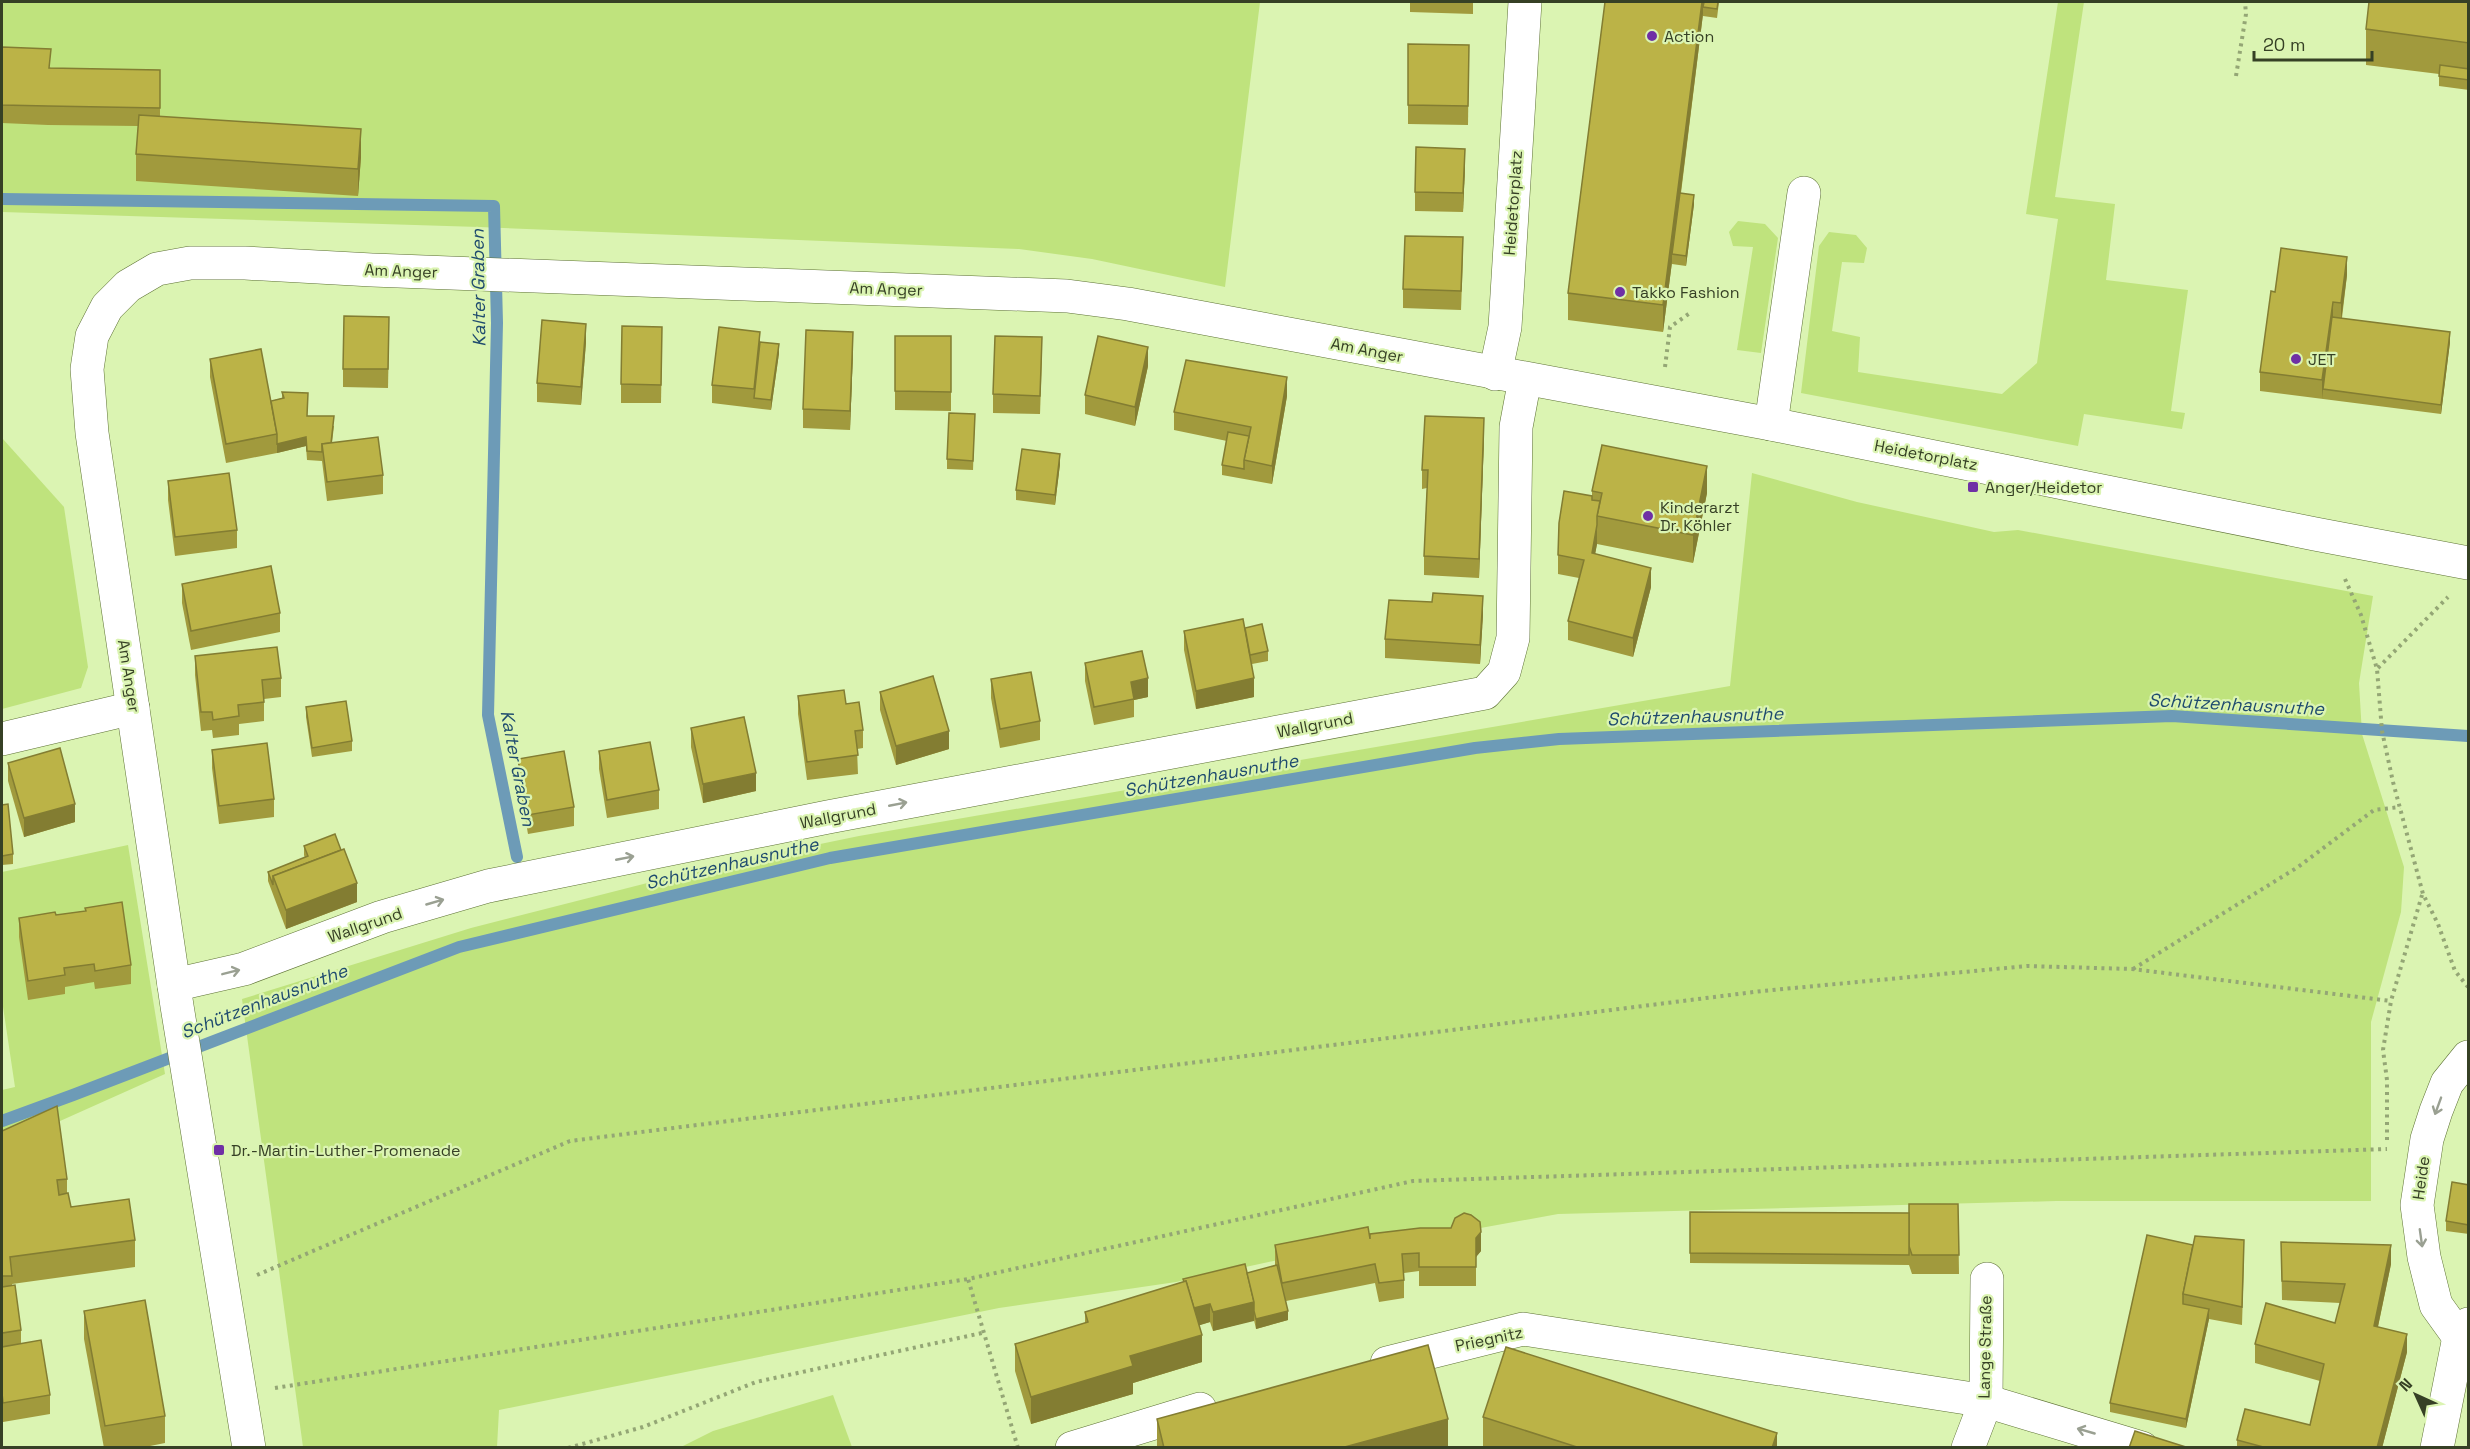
<svg xmlns="http://www.w3.org/2000/svg" width="2470" height="1449" viewBox="0 0 2470 1449" font-family="'Space Grotesk',sans-serif">
<style>
.green{fill:#bfe37d}
.lines{fill:none;stroke-linecap:round;stroke-linejoin:round}
.stream{stroke:#6d9bb7;stroke-width:12}
.minor-casing{stroke:#5e7235;stroke-width:34}
.path{stroke:#94a675;stroke-width:4;stroke-dasharray:3 4.5;stroke-linecap:butt}
.minor{stroke:#fff;stroke-width:33}
.wall{fill:#a19a3d}
.shaded-wall{fill:#837d32}
.building{fill:#bbb347;stroke:#837d32;stroke-width:1.5}
.oneway{stroke:#9aa092}
.poi-dot{fill:#6f30a5;stroke:#dbf4b2;stroke-width:2}
.labels{text-anchor:middle;dominant-baseline:central;stroke-width:4.5;stroke-linejoin:round;paint-order:stroke}
.poi-label{font-size:16px;fill:#364025;stroke:#dbf4b2;text-anchor:start}
.street-label{font-size:16px;fill:#364025;stroke:#dbf4b2}
.water-label{font-size:18px;font-style:italic;fill:#1f4b6e;stroke:#dbf4b2}
</style>
<rect width="100%" height="100%" fill="#dbf4b2"/>
<g class="green">
<polygon points="2,2 1260,2 1225,287 1092,259 1019,249 479,227 2,212"/>
<polygon points="2058,2 2084,2 2055,197 2115,204 2106,280 2188,290 2171,411 2185,413 2182,429 2084,414 2078,446 1801,393 1819,246 1829,232 1856,235 1867,248 1864,263 1842,262 1832,331 1860,337 1858,372 2002,394 2037,363 2058,219 2026,214"/>
<polygon points="1738,221 1765,224 1778,238 1761,353 1737,350 1753,247 1733,246 1729,232"/>
<polygon points="2,438 64,507 88,667 81,688 2,709"/>
<polygon points="1752,473 1857,502 1994,532 2018,530 2373,596 2359,683 2362,734 2404,867 2401,912 2371,1022 2371,1201 2056,1201 1558,1214 1464,1231 1418,1230 1176,1282 999,1308 499,1410 497,1447 303,1447 242,999 471,928 714,866 859,836 1730,686"/>
<polygon points="128,845 165,1074 2,1147 2,1090 15,1087 2,1000 2,872"/>
<polygon points="833,1395 852,1447 681,1447 713,1431"/>
</g>
<g class="lines">
<g class="stream">
<polyline points="2,199 494,206 497,323 488,715 517,857"/>
<polyline points="2,1121 73,1095 459,947 830,858 1475,748 1559,739 2172,716 2468,736"/>
</g>
<defs>
<g id="minor">
<polyline points="1495,374 1505,327 1525,2"/>
<polyline points="1771,424 1804,193"/>
<polyline points="2,739 133,708"/>
<polyline points="174,985 244,969 382,917 488,886 828,817 1485,693 1504,672 1513,638 1516,427 1525,379"/>
<polyline points="2459,1337 2436,1305 2424,1257 2417,1205 2427,1139 2436,1111 2447,1083 2468,1057"/>
<polyline points="1387,1363 1523,1329 1986,1401 2142,1448"/>
<polyline points="249,1448 177,1006 92,433 87,369 92,336 107,307 128,286 157,269 190,263 245,263 372,270 1067,296 1128,304 1771,424 2315,534 2468,563"/>
<polyline points="1072,1448 1200,1409"/>
<polyline points="1968,1448 1986,1401 1987,1279"/>
<polyline points="2437,1448 2459,1337 2468,1324"/>
</g>
</defs>
<use href="#minor" class="minor-casing"/>
<g class="path">
<polyline points="2236,76 2246,14 2245,2"/>
<polyline points="1665,367 1670,327 1690,313"/>
<polyline points="2345,579 2361,615 2377,669 2382,731 2393,782 2423,894 2438,924 2455,971 2468,987"/>
<polyline points="2378,668 2448,597"/>
<polyline points="2133,969 2298,867 2374,810 2400,807"/>
<polyline points="2387,1140 2387,1080 2383,1050 2391,1001 2422,895"/>
<polyline points="257,1275 570,1141 1762,991 2027,966 2132,969 2391,1001"/>
<polyline points="275,1388 968,1279"/>
<polyline points="568,1448 643,1427 756,1382 982,1333"/>
<polyline points="1018,1448 968,1279 1413,1181 2387,1149"/>
</g>
<use href="#minor" class="minor"/>
</g>
<g class="wall">
<polygon points="1410,2 1473,2 1473,14 1410,12"/>
<polygon points="1605,2 1719,2 1717,18 1703,16 1703,14 1681,193 1694,204 1686,266 1672,264 1672,262 1663,332 1568,320 1568,293"/>
<polygon points="2469,2 2469,90 2439,86 2439,74 2366,65 2366,29"/>
<polygon points="1408,44 1469,45 1468,125 1408,124"/>
<polygon points="2,47 51,68 160,70 160,116 361,157 358,196 136,181 136,154 138,126 48,125 2,123"/>
<polygon points="1465,167 1463,212 1415,211 1415,192"/>
<polygon points="1463,256 1461,310 1403,308 1403,289"/>
<polygon points="2347,275 2342,318 2450,342 2441,414 2260,391 2260,372 2275,292"/>
<polygon points="389,336 388,388 343,387 343,369"/>
<polygon points="895,336 951,336 951,411 895,410"/>
<polygon points="586,342 581,405 537,402 537,383"/>
<polygon points="760,342 779,353 771,410 712,403 712,385"/>
<polygon points="662,345 661,403 621,403 621,384"/>
<polygon points="853,351 850,430 803,428 803,409"/>
<polygon points="1042,356 1040,414 993,413 993,394"/>
<polygon points="210,359 271,401 282,398 282,392 308,416 334,426 332,443 383,475 383,494 327,501 322,461 307,460 306,446 277,453 226,463 210,377"/>
<polygon points="1148,366 1135,426 1085,414 1085,395"/>
<polygon points="1287,396 1272,484 1222,475 1222,465 1227,441 1174,430 1174,412"/>
<polygon points="975,414 973,470 947,469 947,459"/>
<polygon points="1484,437 1479,578 1424,575 1424,556 1427,488 1422,489 1422,470"/>
<polygon points="1060,464 1055,505 1016,500 1016,490"/>
<polygon points="168,481 237,530 237,548 175,556 168,500"/>
<polygon points="1592,491 1707,493 1693,563 1597,544 1595,554 1651,587 1633,657 1568,640 1568,621 1579,578 1558,574 1558,555 1592,496"/>
<polygon points="182,584 280,613 280,632 191,650 182,603"/>
<polygon points="1432,602 1483,614 1480,664 1385,658 1385,639"/>
<polygon points="1184,631 1268,651 1268,661 1252,664 1254,697 1196,709 1184,650"/>
<polygon points="195,656 281,678 281,697 264,699 264,721 239,724 239,735 213,738 212,730 201,731 195,675"/>
<polygon points="1085,663 1148,697 1134,700 1134,717 1094,725 1085,681"/>
<polygon points="991,679 1040,721 1040,740 1000,748 991,698"/>
<polygon points="880,692 949,749 896,765 880,710"/>
<polygon points="798,696 846,704 863,730 863,748 857,749 858,774 807,780 798,714"/>
<polygon points="306,707 352,741 352,751 312,757 306,717"/>
<polygon points="691,728 756,791 703,803 691,747"/>
<polygon points="212,750 274,799 274,817 219,824 212,768"/>
<polygon points="599,751 659,790 659,809 607,818 599,769"/>
<polygon points="518,759 574,807 574,826 528,834 518,778"/>
<polygon points="8,763 75,822 24,837 8,781"/>
<polygon points="2,805 13,854 13,864 2,865"/>
<polygon points="304,846 357,902 286,929 268,881 268,872 305,858 304,855"/>
<polygon points="85,908 131,965 131,984 95,989 94,982 65,987 65,994 28,1000 19,937 19,918 56,915 85,911"/>
<polygon points="2,1131 67,1179 67,1194 71,1207 135,1240 135,1267 12,1284 21,1330 21,1343 50,1395 50,1414 3,1422 2,1412"/>
<polygon points="2469,1185 2469,1234 2446,1231 2446,1221"/>
<polygon points="1958,1204 1959,1274 1912,1274 1909,1265 1690,1263 1690,1212 1909,1213"/>
<polygon points="2147,1235 2244,1259 2242,1325 2209,1319 2186,1428 2110,1412 2110,1403"/>
<polygon points="1370,1239 1481,1251 1476,1257 1476,1286 1419,1286 1419,1271 1404,1273 1404,1298 1379,1302 1375,1283 1286,1301 1288,1320 1256,1329 1254,1320 1213,1331 1210,1322 1199,1325 1202,1362 1133,1383 1133,1394 1031,1424 1015,1371 1015,1344 1085,1323 1085,1312 1183,1282 1183,1279 1247,1273 1275,1266 1275,1245"/>
<polygon points="2281,1242 2391,1264 2378,1327 2407,1352 2382,1448 2237,1448 2237,1440 2310,1425 2320,1381 2255,1363 2255,1344 2335,1323 2340,1303 2282,1300"/>
<polygon points="84,1311 165,1416 165,1443 140,1448 104,1448 84,1339"/>
<polygon points="1483,1417 1777,1448 1483,1448"/>
<polygon points="1157,1419 1448,1448 1157,1448"/>
</g>
<g class="shaded-wall">
<polygon points="1702,2 1705,2 1703,7 1703,14 1673,254 1672,254 1672,262 1663,332 1663,305"/>
<polygon points="361,129 361,157 358,196 358,169"/>
<polygon points="1465,149 1465,167 1463,212 1463,193"/>
<polygon points="1694,195 1694,204 1686,266 1686,256"/>
<polygon points="2347,257 2347,275 2341,321 2341,303"/>
<polygon points="2333,302 2333,321 2323,389 2322,399 2322,380"/>
<polygon points="586,324 586,342 581,405 581,387"/>
<polygon points="760,332 760,351 754,398 754,407 754,389"/>
<polygon points="853,332 853,351 850,430 850,411"/>
<polygon points="2450,332 2450,342 2441,414 2441,405"/>
<polygon points="779,344 779,353 771,410 771,400"/>
<polygon points="1148,347 1148,366 1135,426 1135,407"/>
<polygon points="1287,377 1287,396 1272,484 1272,466"/>
<polygon points="1484,418 1484,437 1479,578 1479,559"/>
<polygon points="306,437 306,446 277,453 277,444"/>
<polygon points="1060,454 1060,464 1055,505 1055,495"/>
<polygon points="1707,466 1707,493 1693,563 1693,535"/>
<polygon points="1597,525 1597,544 1592,571 1592,553"/>
<polygon points="1651,568 1651,587 1633,657 1633,638"/>
<polygon points="1483,596 1483,614 1480,664 1480,645"/>
<polygon points="1148,678 1148,697 1134,700 1131,682"/>
<polygon points="1254,678 1254,697 1196,709 1196,691"/>
<polygon points="949,731 949,749 896,765 896,746"/>
<polygon points="756,773 756,791 703,803 703,784"/>
<polygon points="75,804 75,822 24,837 24,818"/>
<polygon points="357,883 357,902 286,929 286,910"/>
<polygon points="1481,1232 1481,1251 1476,1257 1476,1286 1476,1238"/>
<polygon points="2391,1245 2391,1264 2374,1345 2374,1326"/>
<polygon points="1254,1302 1254,1321 1213,1331 1213,1312"/>
<polygon points="1210,1304 1210,1322 1191,1328 1191,1309"/>
<polygon points="2209,1309 2209,1319 2186,1428 2186,1419"/>
<polygon points="1288,1311 1288,1320 1256,1329 1256,1319"/>
<polygon points="2407,1334 2407,1352 2382,1448 2377,1448"/>
<polygon points="1202,1335 1202,1362 1133,1383 1133,1394 1031,1424 1031,1397 1130,1356"/>
<polygon points="1448,1419 1448,1448 1341,1448"/>
<polygon points="1777,1433 1777,1448 1772,1448"/>
</g>
<g class="building">
<polygon points="1605,2 1702,2 1663,305 1568,293"/>
<polygon points="1704,2 1718,2 1717,9 1703,7"/>
<polygon points="2369,2 2469,2 2469,43 2366,29"/>
<polygon points="1408,44 1469,45 1468,106 1408,105"/>
<polygon points="2,47 51,49 49,68 160,70 160,108 48,106 2,105"/>
<polygon points="2440,65 2469,69 2469,80 2439,76"/>
<polygon points="139,115 361,129 358,169 136,154"/>
<polygon points="1416,147 1465,149 1463,193 1415,192"/>
<polygon points="1680,193 1694,195 1686,256 1672,254"/>
<polygon points="1405,236 1463,237 1461,291 1403,289"/>
<polygon points="2281,248 2347,257 2341,303 2333,302 2322,380 2260,372 2271,291 2275,292"/>
<polygon points="344,316 389,317 388,369 343,369"/>
<polygon points="2332,317 2450,332 2441,405 2323,389"/>
<polygon points="542,320 586,324 581,387 537,383"/>
<polygon points="622,326 662,327 661,385 621,384"/>
<polygon points="719,327 760,332 754,389 712,385"/>
<polygon points="806,330 853,332 850,411 803,409"/>
<polygon points="895,336 951,336 951,392 895,391"/>
<polygon points="995,336 1042,337 1040,396 993,394"/>
<polygon points="1098,336 1148,347 1135,407 1085,395"/>
<polygon points="760,342 779,344 771,400 754,398"/>
<polygon points="261,349 277,434 226,444 210,359"/>
<polygon points="1186,360 1287,377 1272,466 1244,460 1251,427 1174,412"/>
<polygon points="282,392 308,393 307,416 334,416 331,443 322,444 322,452 307,451 306,437 277,444 277,434 271,401 284,398"/>
<polygon points="949,413 975,414 973,461 947,459"/>
<polygon points="1425,416 1484,418 1479,559 1424,556 1428,470 1422,470"/>
<polygon points="1228,432 1249,436 1244,460 1244,469 1222,465"/>
<polygon points="378,437 383,475 327,482 322,444"/>
<polygon points="1602,445 1707,466 1693,535 1597,516 1602,493 1592,491"/>
<polygon points="1022,449 1060,454 1055,495 1016,490"/>
<polygon points="229,473 237,530 175,537 168,481"/>
<polygon points="1564,491 1592,496 1592,500 1600,501 1597,516 1597,525 1592,553 1651,568 1633,638 1568,621 1584,560 1558,555 1559,523"/>
<polygon points="271,566 280,613 191,631 182,584"/>
<polygon points="1433,593 1483,596 1480,645 1385,639 1389,600 1432,602"/>
<polygon points="1243,619 1254,678 1196,691 1184,631"/>
<polygon points="1262,624 1268,651 1250,655 1245,628"/>
<polygon points="277,647 281,678 262,680 264,702 238,705 239,716 213,720 212,712 201,712 195,656"/>
<polygon points="1142,651 1148,678 1131,682 1134,699 1094,707 1085,663"/>
<polygon points="1031,672 1040,721 1000,729 991,679"/>
<polygon points="933,676 949,731 896,746 880,692"/>
<polygon points="844,690 846,704 859,702 863,730 855,731 858,755 807,762 798,696"/>
<polygon points="346,701 352,741 312,748 306,707"/>
<polygon points="744,717 756,773 703,784 691,728"/>
<polygon points="650,742 659,790 607,800 599,751"/>
<polygon points="267,743 274,799 219,806 212,750"/>
<polygon points="60,748 75,804 24,818 8,763"/>
<polygon points="564,751 574,807 528,815 518,759"/>
<polygon points="8,804 13,854 2,856 2,805"/>
<polygon points="335,834 341,850 273,876 273,885 268,872 308,856 304,846"/>
<polygon points="344,849 357,883 286,910 273,876"/>
<polygon points="122,902 131,965 95,971 94,964 64,968 65,975 28,981 19,918 55,912 56,915 86,911 85,908"/>
<polygon points="57,1106 67,1179 57,1180 59,1195 68,1193 71,1207 129,1199 135,1240 10,1257 12,1276 2,1276 2,1131"/>
<polygon points="2452,1182 2469,1185 2469,1225 2446,1221"/>
<polygon points="1909,1204 1958,1204 1959,1255 1912,1255 1909,1246"/>
<polygon points="1690,1212 1909,1213 1909,1255 1690,1253"/>
<polygon points="1464,1213 1471,1215 1480,1222 1481,1232 1476,1238 1476,1267 1419,1267 1419,1253 1402,1254 1404,1280 1379,1283 1375,1264 1282,1283 1275,1245 1368,1227 1370,1239 1370,1234 1420,1228 1451,1228 1455,1218"/>
<polygon points="2147,1235 2193,1245 2183,1294 2183,1304 2209,1309 2186,1419 2110,1403"/>
<polygon points="2195,1236 2244,1240 2242,1307 2183,1294"/>
<polygon points="2281,1242 2391,1245 2374,1326 2407,1334 2377,1448 2267,1448 2237,1440 2245,1409 2310,1425 2324,1364 2255,1344 2266,1303 2335,1323 2345,1284 2282,1281"/>
<polygon points="1245,1264 1254,1302 1213,1312 1210,1304 1194,1308 1186,1281 1184,1282 1183,1279"/>
<polygon points="1277,1265 1288,1311 1256,1319 1254,1311 1254,1302 1247,1273"/>
<polygon points="1186,1281 1202,1335 1130,1356 1133,1366 1031,1397 1015,1344 1088,1322 1085,1312"/>
<polygon points="15,1285 21,1330 2,1333 2,1287"/>
<polygon points="145,1300 165,1416 105,1426 84,1311"/>
<polygon points="41,1340 50,1395 3,1403 2,1393 2,1347"/>
<polygon points="1428,1345 1448,1419 1341,1448 1164,1448 1157,1419"/>
<polygon points="1506,1347 1777,1433 1772,1448 1580,1448 1483,1417"/>
<polygon points="2135,1431 2189,1448 2129,1448"/>
</g>
<defs><path id="oneway-shaft" d="M-6 0H5M1.5-3L5.5 0L1.5 3" fill="none" stroke-width="1.6" stroke-linecap="round" stroke-linejoin="round" transform="scale(1.5)"/></defs>
<g class="oneway">
<use href="#oneway-shaft" transform="translate(898 804) rotate(-11)"/>
<use href="#oneway-shaft" transform="translate(625 858) rotate(-11)"/>
<use href="#oneway-shaft" transform="translate(435 902) rotate(-16)"/>
<use href="#oneway-shaft" transform="translate(231 972) rotate(-14)"/>
<use href="#oneway-shaft" transform="translate(2438 1106) rotate(110)"/>
<use href="#oneway-shaft" transform="translate(2421 1238) rotate(82)"/>
<use href="#oneway-shaft" transform="translate(2086 1431) rotate(-164)"/>
</g>
<g class="poi-dot">
<circle cx="1652" cy="36" r="6"/>
<circle cx="1620" cy="292" r="6"/>
<circle cx="2296" cy="359" r="6"/>
<rect x="1967" y="481" width="12" height="12" rx="3"/>
<circle cx="1648" cy="516" r="6"/>
<rect x="213" y="1144" width="12" height="12" rx="3"/>
</g>
<g class="labels">
<g class="poi-label">
<text x="1664" y="36">Action</text>
<text x="1632" y="292">Takko Fashion</text>
<text x="2308" y="359">JET</text>
<text x="1985" y="487">Anger/Heidetor</text>
<text x="1660" y="507">Kinderarzt<tspan x="1660" dy="18">Dr. Köhler</tspan></text>
<text x="231" y="1150">Dr.-Martin-Luther-Promenade</text>
</g>
<g class="street-label">
<text transform="translate(1513 203) rotate(-86)">Heidetorplatz</text>
<text transform="translate(401 271) rotate(2)">Am Anger</text>
<text transform="translate(886 289) rotate(2)">Am Anger</text>
<text transform="translate(1367 350) rotate(11)">Am Anger</text>
<text transform="translate(1926 455) rotate(11)">Heidetorplatz</text>
<text transform="translate(129 676) rotate(81)">Am Anger</text>
<text transform="translate(1315 725) rotate(-11)">Wallgrund</text>
<text transform="translate(838 816) rotate(-11)">Wallgrund</text>
<text transform="translate(365 925) rotate(-19)">Wallgrund</text>
<text transform="translate(2421 1178) rotate(-82)">Heide</text>
<text transform="translate(1489 1339) rotate(-12)">Priegnitz</text>
<text transform="translate(1985 1347) rotate(-89)">Lange Straße</text>
</g>
<g class="water-label">
<text transform="translate(478 288) rotate(-91)">Kalter Graben</text>
<text transform="translate(2236 704) rotate(3)">Schützenhausnuthe</text>
<text transform="translate(1695 716) rotate(-2)">Schützenhausnuthe</text>
<text transform="translate(518 768) rotate(79)">Kalter Graben</text>
<text transform="translate(1211 775) rotate(-10)">Schützenhausnuthe</text>
<text transform="translate(732 863) rotate(-13)">Schützenhausnuthe</text>
<text transform="translate(264 1001) rotate(-21)">Schützenhausnuthe</text>
</g>
</g>
<rect width="2470" height="1449" fill="none" stroke="#364025" stroke-width="6"/>
<g transform="translate(2416 1395) rotate(315)" stroke="#dbf4b2" stroke-width="4.5" paint-order="stroke">
<path d="M0-4.5L10 22L0 15L-10 22Z" fill="#364025"/>
<text y="-9" font-size="16" font-weight="bold" text-anchor="middle" fill="#364025">N</text>
</g>
<path d="M2254 51v9h118v-9" fill="none" stroke="#364025" stroke-width="3"/>
<text x="2263" y="51" font-size="18" fill="#364025" stroke="#dbf4b2" stroke-width="4.5" paint-order="stroke">20 m</text>
</svg>
